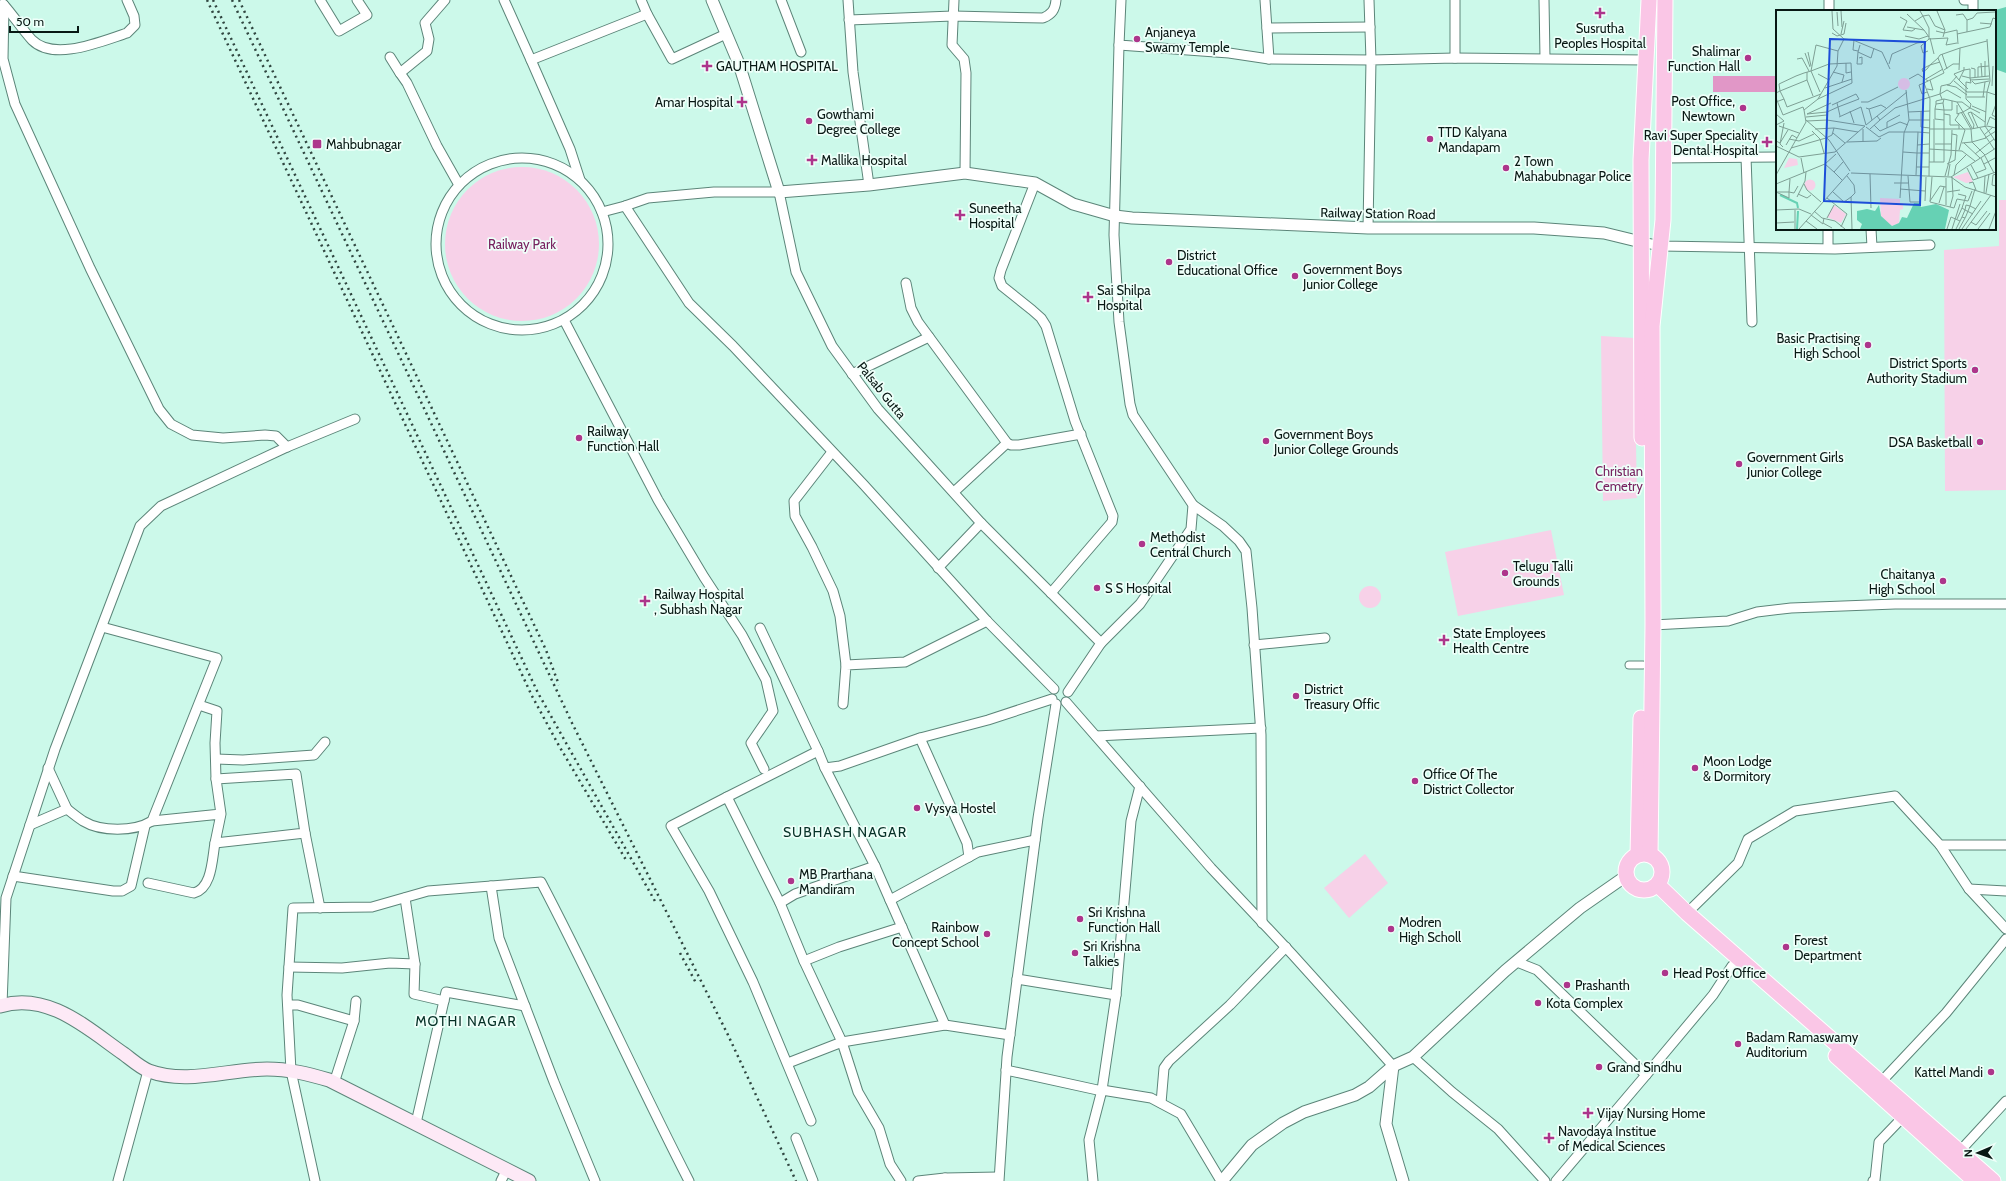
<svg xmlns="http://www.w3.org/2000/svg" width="2006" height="1181" viewBox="0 0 2006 1181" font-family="Cabin,sans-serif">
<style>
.green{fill:#f7d1e8}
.forest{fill:#e197c7}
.water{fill:#66d1b4}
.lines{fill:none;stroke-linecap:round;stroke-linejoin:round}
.pedestrian-casing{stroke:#5c8579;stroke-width:9}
.minor-casing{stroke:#5c8579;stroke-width:11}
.tertiary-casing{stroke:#5c8579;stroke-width:13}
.secondary-casing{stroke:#5c8579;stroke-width:15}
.trunk-casing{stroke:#fff;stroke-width:17}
.pedestrian{stroke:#fff;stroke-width:7}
.minor{stroke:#fff;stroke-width:9}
.tertiary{stroke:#fff;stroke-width:11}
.secondary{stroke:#fde9f6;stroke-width:13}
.trunk{stroke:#fac6e6;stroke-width:15}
.rail{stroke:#304640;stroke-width:2.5;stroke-dasharray:2 4;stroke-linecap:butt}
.poi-dot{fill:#ad358b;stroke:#eefff9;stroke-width:1.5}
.labels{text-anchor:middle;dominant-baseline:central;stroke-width:3.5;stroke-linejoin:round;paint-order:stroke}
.poi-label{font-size:13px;fill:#081814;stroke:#eefff9;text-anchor:start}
.street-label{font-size:13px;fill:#081814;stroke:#eefff9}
.park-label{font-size:13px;fill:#77215f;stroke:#eefff9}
.neighbourhood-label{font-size:14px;letter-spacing:1px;fill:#063127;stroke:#eefff9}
.inset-river{fill:none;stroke:#66d1b4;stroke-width:2}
.inset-road{fill:none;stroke:#7e9f94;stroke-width:1}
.view{fill:#1d4ed8;fill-opacity:0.15;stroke:#1d4ed8;stroke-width:2}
.inset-edge{fill:none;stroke:#081814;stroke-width:2}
</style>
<rect width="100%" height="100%" fill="#ccf9ea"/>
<g class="green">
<circle cx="522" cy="244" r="77"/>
<polygon points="1999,200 2006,200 2006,490 1945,491 1944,250 1999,246"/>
<polygon points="1601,336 1634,338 1637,498 1603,501"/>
<polygon points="1551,530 1564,595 1458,616 1445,552"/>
<circle cx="1370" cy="597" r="11"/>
<polygon points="1365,854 1388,883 1349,918 1324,888"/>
</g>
<rect class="forest" x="1713" y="76" width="64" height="16"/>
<polygon class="water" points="2006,7 2006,73 1995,69 1995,11 1992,11"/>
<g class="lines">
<defs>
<polyline id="pedestrian" points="1629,665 1643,665"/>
<g id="minor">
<polyline points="320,0 339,31 367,15 357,0"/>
<polyline points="445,0 425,23 429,39 427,51 400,73 407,83 437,146 459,185"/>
<polyline points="504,0 531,60 647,14 641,0"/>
<polyline points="781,0 801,52"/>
<polyline points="848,0 853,72 869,185"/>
<polyline points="954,0 952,45 964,59 966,73 965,173"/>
<polyline points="1121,0 1119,45 1229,53 1269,59 1371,60 1369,0"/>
<polyline points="1265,0 1269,59"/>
<polyline points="1455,0 1455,58"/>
<polyline points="1544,0 1545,58"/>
<polyline points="1964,0 1973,0 1973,11"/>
<path d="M3,4C13,15 22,29 32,40C54,62 102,41 127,33L135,25L134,16L127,0"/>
<polyline points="4,5 3,59 15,104 90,268 159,409 171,424 192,435 223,438 265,435 276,436 287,447"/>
<polyline points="1829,11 1829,0"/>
<polyline points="647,14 672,59 726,34"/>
<path d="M849,20L953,16L1043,18C1052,14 1055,10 1056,0"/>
<polyline points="1267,28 1370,27"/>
<polyline points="390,57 400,73"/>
<polyline points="531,60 570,149 580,180"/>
<polyline points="1746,157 1752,322"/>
<polyline points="1663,158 1777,157"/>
<circle cx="522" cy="244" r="86"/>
<polyline points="1035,183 1001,270 999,278 1002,286 1032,310 1041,318 1046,326 1075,421 1113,516 1112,522 1051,593"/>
<polyline points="625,206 689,303 733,346 864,485 987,621 1054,689"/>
<polyline points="602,212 625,206 648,198 714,192 779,192 796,272 832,346 878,409 981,523 938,568"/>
<polyline points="1368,228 1371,60 1455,58 1646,60"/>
<polyline points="1828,229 1828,248"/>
<polyline points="1871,229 1872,247"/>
<polyline points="1641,242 1661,246 1835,249 1930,245"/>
<polyline points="906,283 911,308 918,322 1007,443 1011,445 1019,445 1081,434"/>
<polyline points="564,320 658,500 704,577 742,635 766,680 773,711 751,743 764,769"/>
<polyline points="852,374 929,337"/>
<polyline points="832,452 794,501 795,516 812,547 833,591 840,616 846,665"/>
<polyline points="954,492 1007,443"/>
<polyline points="1193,505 1223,526 1239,541 1246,551 1252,608 1261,735 1262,923"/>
<polyline points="981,523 1101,643"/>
<polyline points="1653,625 1728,621 1757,612 1791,608 1895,604 2006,604"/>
<polyline points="760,628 818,751"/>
<polyline points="1254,645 1325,638"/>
<polyline points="1068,692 1101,643 1140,604 1191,529 1193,505 1133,415 1130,404 1119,322 1114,235 1119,45"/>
<polyline points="1066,702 1211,868 1292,954 1393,1066"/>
<polyline points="843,704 846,665 905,662 987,621"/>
<polyline points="199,705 217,711 215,743 216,779"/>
<polyline points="1096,736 1261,728"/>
<polyline points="920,738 967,843 969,857"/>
<polyline points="216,759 243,760 314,755 325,742"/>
<polyline points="727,797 818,751 825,768"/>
<path d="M67,809C72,813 77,817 83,821C101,832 134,832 152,821L217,658L102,627"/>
<polyline points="152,821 221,814 215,843 305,833 296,774 216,779 221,814"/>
<polyline points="30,825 67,809 48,768"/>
<polyline points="305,833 320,908"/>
<polyline points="1940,845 1969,889 2006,929"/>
<polyline points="13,876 113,891 122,891 131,886 145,826"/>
<path d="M148,883L194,893C212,888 212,860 215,843"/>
<polyline points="491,886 499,938 554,1082 595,1181"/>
<polyline points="1969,889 2006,891"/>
<polyline points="890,900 978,852 1035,840"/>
<polyline points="780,903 795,894 875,866"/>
<polyline points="1687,913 1738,863 1748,839 1795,811 1895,796 1940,845 2006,845"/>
<polyline points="804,961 839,947 902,927"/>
<polyline points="1517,962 1537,970 1646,1075 1713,995 1732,966"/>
<polyline points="415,964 414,994 444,1001"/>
<polyline points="289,967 342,968 390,963 415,964 405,898"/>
<polyline points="1017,979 1116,995"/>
<polyline points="2,1005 6,898 55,749 140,526 161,506 287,447 355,419"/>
<polyline points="288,1005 298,1005 354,1021 334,1083"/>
<polyline points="354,1021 356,1001"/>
<polyline points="1010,1035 945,1025 875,866 825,768 840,766 920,738 988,720 1052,699"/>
<polyline points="1413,1057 1452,1092 1498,1129 1545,1181"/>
<polyline points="788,1063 842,1042 858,1092 879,1128 890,1164 901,1181"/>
<polyline points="1006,1070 1102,1091"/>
<polyline points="1881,1082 1946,1013 2006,939"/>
<polyline points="1102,1090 1116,995 1131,821 1140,786"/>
<polyline points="1161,1103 1164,1068 1169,1061 1230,1005 1286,947"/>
<polyline points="811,1121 753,982 709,891 671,826 727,797 780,903 804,961 842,1042 945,1025"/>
<polyline points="416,1123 446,992 525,1006"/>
<polyline points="796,1138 813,1181"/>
<polyline points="1959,1152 2006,1101"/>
<polyline points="945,1178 998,1177"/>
<polyline points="118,1181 148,1071"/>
<path d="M315,1181L291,1071L287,995L293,908L372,907L428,891L541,882C593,981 638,1082 689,1181"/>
<polyline points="501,1181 507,1169"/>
<polyline points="918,1181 945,1178 946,1181"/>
<polyline points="999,1181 1007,1057 1038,818 1056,704"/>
<polyline points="1093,1181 1089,1140 1102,1090 1151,1098 1181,1114 1221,1181"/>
<polyline points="1556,1181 1646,1075"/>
<polyline points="1873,1181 1875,1180 1879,1142 1903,1117"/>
</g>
<g id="tertiary">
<polyline points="712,0 739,64 779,192 869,185 965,173 1035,183 1073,204 1115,216 1132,218 1368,228 1534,228 1604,233 1641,242"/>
<polyline points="1393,1066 1386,1124 1403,1181"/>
<polyline points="1222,1181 1252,1145 1283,1123 1304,1112 1355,1095 1369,1087 1393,1066 1413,1057 1505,971 1580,908 1626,876"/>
</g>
<path id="secondary" d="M0,1006C48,991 88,1029 124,1054C132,1060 141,1068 149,1071C187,1085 229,1069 267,1069C289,1069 308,1074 329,1080L529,1181"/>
<g id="trunk">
<polyline points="1642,438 1641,160 1649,0"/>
<circle cx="1644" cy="872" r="18"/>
<polyline points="1638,855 1641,718"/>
<polyline points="1650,855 1653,625 1652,326 1663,220 1665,0"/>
<polyline points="1658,885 1687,913 1993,1181"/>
<polyline points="1836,1056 1975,1181"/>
</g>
</defs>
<use href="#pedestrian" class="pedestrian-casing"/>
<use href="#minor" class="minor-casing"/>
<use href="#tertiary" class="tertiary-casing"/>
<use href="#secondary" class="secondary-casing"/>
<use href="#trunk" class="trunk-casing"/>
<use href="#pedestrian" class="pedestrian"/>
<use href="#minor" class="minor"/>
<use href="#tertiary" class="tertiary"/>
<use href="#secondary" class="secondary"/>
<use href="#trunk" class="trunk"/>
<g class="rail">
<polyline points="207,0 532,696 558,744 626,860"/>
<polyline points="213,0 538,693 656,903"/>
<polyline points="232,0 572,723 728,1035 796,1181"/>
<polyline points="239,0 546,650 559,685"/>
<polyline points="680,953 696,983"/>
</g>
</g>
<g class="poi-dot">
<path d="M1598 7h4v4h4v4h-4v4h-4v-4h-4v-4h4z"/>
<circle cx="1137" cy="39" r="4"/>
<circle cx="1748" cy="58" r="4"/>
<path d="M705 60h4v4h4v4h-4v4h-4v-4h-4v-4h4z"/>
<path d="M740 96h4v4h4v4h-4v4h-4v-4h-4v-4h4z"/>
<circle cx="1743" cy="108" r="4"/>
<circle cx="809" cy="121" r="4"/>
<circle cx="1430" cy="139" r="4"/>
<path d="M1765 136h4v4h4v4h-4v4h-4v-4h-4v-4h4z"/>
<rect x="312" y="139" width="10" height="10" rx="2"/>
<path d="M810 154h4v4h4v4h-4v4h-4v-4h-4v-4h4z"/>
<circle cx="1506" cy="168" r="4"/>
<path d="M958 209h4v4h4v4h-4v4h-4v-4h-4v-4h4z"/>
<circle cx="1169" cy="262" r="4"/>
<circle cx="1295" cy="276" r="4"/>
<path d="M1086 291h4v4h4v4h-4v4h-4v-4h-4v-4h4z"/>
<circle cx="1868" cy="345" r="4"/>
<circle cx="1975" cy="370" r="4"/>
<circle cx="579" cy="438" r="4"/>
<circle cx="1266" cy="441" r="4"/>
<circle cx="1980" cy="442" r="4"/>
<circle cx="1739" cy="464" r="4"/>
<circle cx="1142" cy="544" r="4"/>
<circle cx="1505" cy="573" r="4"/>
<circle cx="1943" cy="581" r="4"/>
<circle cx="1097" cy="588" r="4"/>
<path d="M643 595h4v4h4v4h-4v4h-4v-4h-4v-4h4z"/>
<path d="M1442 634h4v4h4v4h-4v4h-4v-4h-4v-4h4z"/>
<circle cx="1296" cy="696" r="4"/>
<circle cx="1695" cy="768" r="4"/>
<circle cx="1415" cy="781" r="4"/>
<circle cx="917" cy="808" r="4"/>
<circle cx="791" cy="881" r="4"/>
<circle cx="1080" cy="919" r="4"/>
<circle cx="1391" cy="929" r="4"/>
<circle cx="987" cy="934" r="4"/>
<circle cx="1786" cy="947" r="4"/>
<circle cx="1075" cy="953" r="4"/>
<circle cx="1665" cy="973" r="4"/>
<circle cx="1567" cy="985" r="4"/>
<circle cx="1538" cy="1003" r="4"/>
<circle cx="1738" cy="1044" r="4"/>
<circle cx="1599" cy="1067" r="4"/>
<circle cx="1991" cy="1072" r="4"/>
<path d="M1586 1107h4v4h4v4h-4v4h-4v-4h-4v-4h4z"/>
<path d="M1547 1132h4v4h4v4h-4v4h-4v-4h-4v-4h4z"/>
</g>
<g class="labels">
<g class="poi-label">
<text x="1600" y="28" text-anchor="middle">Susrutha<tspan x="1600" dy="15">Peoples Hospital</tspan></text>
<text x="1145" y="32">Anjaneya<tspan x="1145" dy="15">Swamy Temple</tspan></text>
<text x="1740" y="51" text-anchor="end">Shalimar<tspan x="1740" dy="15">Function Hall</tspan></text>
<text x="716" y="66">GAUTHAM HOSPITAL</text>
<text x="1735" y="101" text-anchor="end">Post Office,<tspan x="1735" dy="15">Newtown</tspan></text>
<text x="733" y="102" text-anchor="end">Amar Hospital</text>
<text x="817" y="114">Gowthami<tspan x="817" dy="15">Degree College</tspan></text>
<text x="1438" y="132">TTD Kalyana<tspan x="1438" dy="15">Mandapam</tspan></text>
<text x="1758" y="135" text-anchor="end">Ravi Super Speciality<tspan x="1758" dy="15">Dental Hospital</tspan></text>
<text x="326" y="144">Mahbubnagar</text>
<text x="821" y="160">Mallika Hospital</text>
<text x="1514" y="161">2 Town<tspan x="1514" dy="15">Mahabubnagar Police</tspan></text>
<text x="969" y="208">Suneetha<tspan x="969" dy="15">Hospital</tspan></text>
<text x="1177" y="255">District<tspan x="1177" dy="15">Educational Office</tspan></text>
<text x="1303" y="269">Government Boys<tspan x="1303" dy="15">Junior College</tspan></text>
<text x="1097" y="290">Sai Shilpa<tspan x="1097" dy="15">Hospital</tspan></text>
<text x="1860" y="338" text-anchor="end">Basic Practising<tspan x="1860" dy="15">High School</tspan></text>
<text x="1967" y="363" text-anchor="end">District Sports<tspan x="1967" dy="15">Authority Stadium</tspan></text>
<text x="587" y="431">Railway<tspan x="587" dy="15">Function Hall</tspan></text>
<text x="1274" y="434">Government Boys<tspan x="1274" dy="15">Junior College Grounds</tspan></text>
<text x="1972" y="442" text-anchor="end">DSA Basketball</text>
<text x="1747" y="457">Government Girls<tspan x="1747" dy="15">Junior College</tspan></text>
<text x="1150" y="537">Methodist<tspan x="1150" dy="15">Central Church</tspan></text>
<text x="1513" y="566">Telugu Talli<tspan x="1513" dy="15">Grounds</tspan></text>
<text x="1935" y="574" text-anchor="end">Chaitanya<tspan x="1935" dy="15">High School</tspan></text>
<text x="1105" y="588">S S Hospital</text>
<text x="654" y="594">Railway Hospital<tspan x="654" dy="15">, Subhash Nagar</tspan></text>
<text x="1453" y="633">State Employees<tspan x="1453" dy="15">Health Centre</tspan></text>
<text x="1304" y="689">District<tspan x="1304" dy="15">Treasury Offic</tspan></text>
<text x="1703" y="761">Moon Lodge<tspan x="1703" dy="15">&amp; Dormitory</tspan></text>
<text x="1423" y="774">Office Of The<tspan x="1423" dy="15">District Collector</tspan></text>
<text x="925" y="808">Vysya Hostel</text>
<text x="799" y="874">MB Prarthana<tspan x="799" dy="15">Mandiram</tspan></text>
<text x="1088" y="912">Sri Krishna<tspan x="1088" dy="15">Function Hall</tspan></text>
<text x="1399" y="922">Modren<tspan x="1399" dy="15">High Scholl</tspan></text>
<text x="979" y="927" text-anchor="end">Rainbow<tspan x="979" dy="15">Concept School</tspan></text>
<text x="1794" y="940">Forest<tspan x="1794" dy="15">Department</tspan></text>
<text x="1083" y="946">Sri Krishna<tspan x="1083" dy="15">Talkies</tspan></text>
<text x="1673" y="973">Head Post Office</text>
<text x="1575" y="985">Prashanth</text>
<text x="1546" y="1003">Kota Complex</text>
<text x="1746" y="1037">Badam Ramaswamy<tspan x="1746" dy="15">Auditorium</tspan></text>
<text x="1607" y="1067">Grand Sindhu</text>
<text x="1983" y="1072" text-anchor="end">Kattel Mandi</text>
<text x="1597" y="1113">Vijay Nursing Home</text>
<text x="1558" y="1131">Navodaya Institue<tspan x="1558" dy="15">of Medical Sciences</tspan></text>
</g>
<g class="street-label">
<text transform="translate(1378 213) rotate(1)">Railway Station Road</text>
<text transform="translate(882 390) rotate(51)">Palsab Gutta</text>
</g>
<g class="park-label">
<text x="522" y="244">Railway Park</text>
<text x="1619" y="471">Christian<tspan x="1619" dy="15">Cemetry</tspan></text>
</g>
<g class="neighbourhood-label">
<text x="845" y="832">SUBHASH NAGAR</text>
<text x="466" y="1021">MOTHI NAGAR</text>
</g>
</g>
<g transform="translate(1776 10)">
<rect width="220" height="220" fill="#ccf9ea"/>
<path d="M122 74a6 6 0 1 1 12 0a6 6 0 1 1-12 0ZM13,148L21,149L22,155L8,158ZM192,162L197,172L190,173L177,167ZM28.5 175a5.5 5.5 0 1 1 11 0a5.5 5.5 0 1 1-11 0ZM104,188L124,189V193H127V199L124,200L123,213L116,216L110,212L105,206ZM58,195L70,204L65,213L51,207Z" fill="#f7d1e8"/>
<path d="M138,193H143L145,197L160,194L173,200L169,219H84L86,214L81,210V201L91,199L99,201L103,195L105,206L116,216L123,213L126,207L131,208Z" fill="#66d1b4"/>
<path class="inset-river" d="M4,185L21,193L22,198M21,219L22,201"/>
<path class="inset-road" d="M65,1L66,17M161,1L169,20M61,2L62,16M131,4L148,20M180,5L187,4L191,10V22M124,7L131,11L127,20L136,21L139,19M191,10L197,8L201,3L219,2M139,11L147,6L144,1M204,13L216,14M131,17L148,20L153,27M160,21L168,23L181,20L182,34M56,23L61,26L68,24L70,13M65,24L68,11M181,24L214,17L217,8L220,9M129,26L143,29L152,26M167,27L169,20L159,16L153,5L147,6L153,18V29L172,28L170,35L181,33M154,28L158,44M68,29L77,30L106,42L114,59M78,30L77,40L82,41M84,35L82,42L95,48L98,38M184,38L211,31M152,41L147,43L145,36L153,29M32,42L35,56M82,42L81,54H86V47L83,48M29,43L34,57M166,44L171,59M162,48L154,55L151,59L147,62L146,59L154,55L164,52M21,49L26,48L33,61M209,51V66M70,53V63L75,62M205,53L206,67M113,54L116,44L141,33L149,32M195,58L199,59V67M168,60L177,54H183M31,62V70L4,81L3,74L20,66L28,63L35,61L40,35L62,41M57,62L68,65L66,72M42,64L53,70M181,66L174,74L165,76L164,84L171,80L185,88M186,66L194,68L195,73L190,72V89L195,94L194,98L204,103M202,67V57L213,56M133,69L142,64L152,71L148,73L154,89L153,166M150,69L167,59M31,70L37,86M183,70L178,64L188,60V57M194,70L213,69M152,71L168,63L162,48L164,45L184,38L183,60M178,71L191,82H211L214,71L211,29M196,71L199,74L213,71M148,73L143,75L146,84L151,82M171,75L180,77L191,85M216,76L217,56M49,78L76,69M151,79L157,80L154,70M192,79L183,70L188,60L194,59V68L213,66M0,83L4,81L8,89M191,87H209M207,87L209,72M0,88L7,105L27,97L28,100M42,89L76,73L75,53L53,54L35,61L44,82M168,89L181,92L187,102L194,98L186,92H181M0,92L8,89L11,97L45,84M85,92H92L122,77M160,94L167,93L168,89L160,91V94L159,99V109L168,110V152M220,94L216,105L220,107M56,95L80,84L83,89L62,97L64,106M181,95V104L187,102L196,118M196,96L210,102M90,98L93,99L96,110M93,99L105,95L110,98M159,99L168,100L167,93M74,101L78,113M145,101V117L154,118M132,102L154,101M185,102L195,119L196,132L186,133M195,102L209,112M0,104L8,111L0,115M31,104L55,93M31,104L51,102M168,104V100H176V91M183,104L179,110L189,120L183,140M101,106L104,110L119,98L164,84L166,89M30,107L51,105V102L62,97L61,93M63,107L85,97L90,115M158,109V152M30,110L53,130L74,161M133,110H154M168,110V104L174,105V115H183V119M31,111L51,110L89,116M90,115L131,82M98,115L104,121L124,112L132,115M211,115L214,107L220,110M3,116L23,123M209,116L211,82L220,85M209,116L220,132M90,117L103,127L113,122H142M58,118L82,122M111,118V112L124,105M204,118L218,139M87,119V132M94,119L104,110M154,119H195L211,116L220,118M197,119L198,115L192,103L195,102L202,118M36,121L44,129L48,143M57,123L69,133M208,125L217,117M209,128L220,121M13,129L23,131L38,124M0,131L4,133L12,120M71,132L101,131L105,128M188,133L204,148M159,134H175M10,135L16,125L21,128M141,135L153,134M0,136L23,147L59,142L89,116M7,137L4,134L8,113M15,138L50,128L56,125L58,118L39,119M153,139L186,141L199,151M127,142L141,143L140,165M153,143H141L142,122L154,123M199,144L218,129M209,145L196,132L210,128M209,146L218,163M25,148L28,163M153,152H168M49,154L58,162M171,154L179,150L181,125L176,124M208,154L219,148M195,155L202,168M140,157H153M191,158L197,170L220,162M75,163L175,167L220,138M200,163L210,159L205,148M94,164L95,198M220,164L217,165L216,175L220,176M0,165L30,112L28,100L42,89L61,56L62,41L68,29L57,19L56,1M178,165L180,155L191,144M71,166L78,175L79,183L75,187L76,219M132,166L134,192H144L145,167M169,166L175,145L176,120M172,166L174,154M156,167L154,192L174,197L177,186L176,167M175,167L189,177L220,187M66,170L58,162L67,152M118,173H132M193,173L197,172L200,180M0,174L49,154L60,144M28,174L31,180L45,192M124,179L149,181M199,179L194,196L200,199M0,182H13L14,169M0,182L13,188V182M13,182L18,183L22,176M57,182L68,192L75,187M171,182L184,180M208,183L209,166M210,183L213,164M22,184L31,188L35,185M182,184L190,186L186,198L189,200L190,195M21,187L29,171L30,162M51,188L71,204L65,217M124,188L128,123L133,110L130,80M149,191L150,167M154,191L164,176L170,177V168M163,193L168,177M170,195V177M174,197L178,198L181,189L192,191L196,181M0,200L23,199L35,204M38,201L46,208L59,211L69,219M35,205L47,214M186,207L189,200L197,204M48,208L47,213L56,218M51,208L58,195M181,209L186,198M0,210V213L18,212M30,211L41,219M195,212L200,215L211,201M19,219V200M23,219L73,163M171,219L175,207L184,211M176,219L184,194M180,219L186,207L189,208L190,206L194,196L190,195M183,219L189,208M186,219L205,191M190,219L215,185M202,219L214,203M213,219L220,201"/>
<path class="view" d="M54,29L149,32L144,195L48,191Z"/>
<rect width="220" height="220" class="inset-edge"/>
</g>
<g transform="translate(1978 1153) rotate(268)" stroke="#eefff9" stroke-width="3" paint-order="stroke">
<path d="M0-3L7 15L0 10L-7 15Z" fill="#081814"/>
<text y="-6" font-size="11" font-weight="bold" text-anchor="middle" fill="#081814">N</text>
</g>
<path d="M10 26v6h68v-6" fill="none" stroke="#081814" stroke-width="2"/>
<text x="16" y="26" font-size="12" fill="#081814" stroke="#eefff9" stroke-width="3" paint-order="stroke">50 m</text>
</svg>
